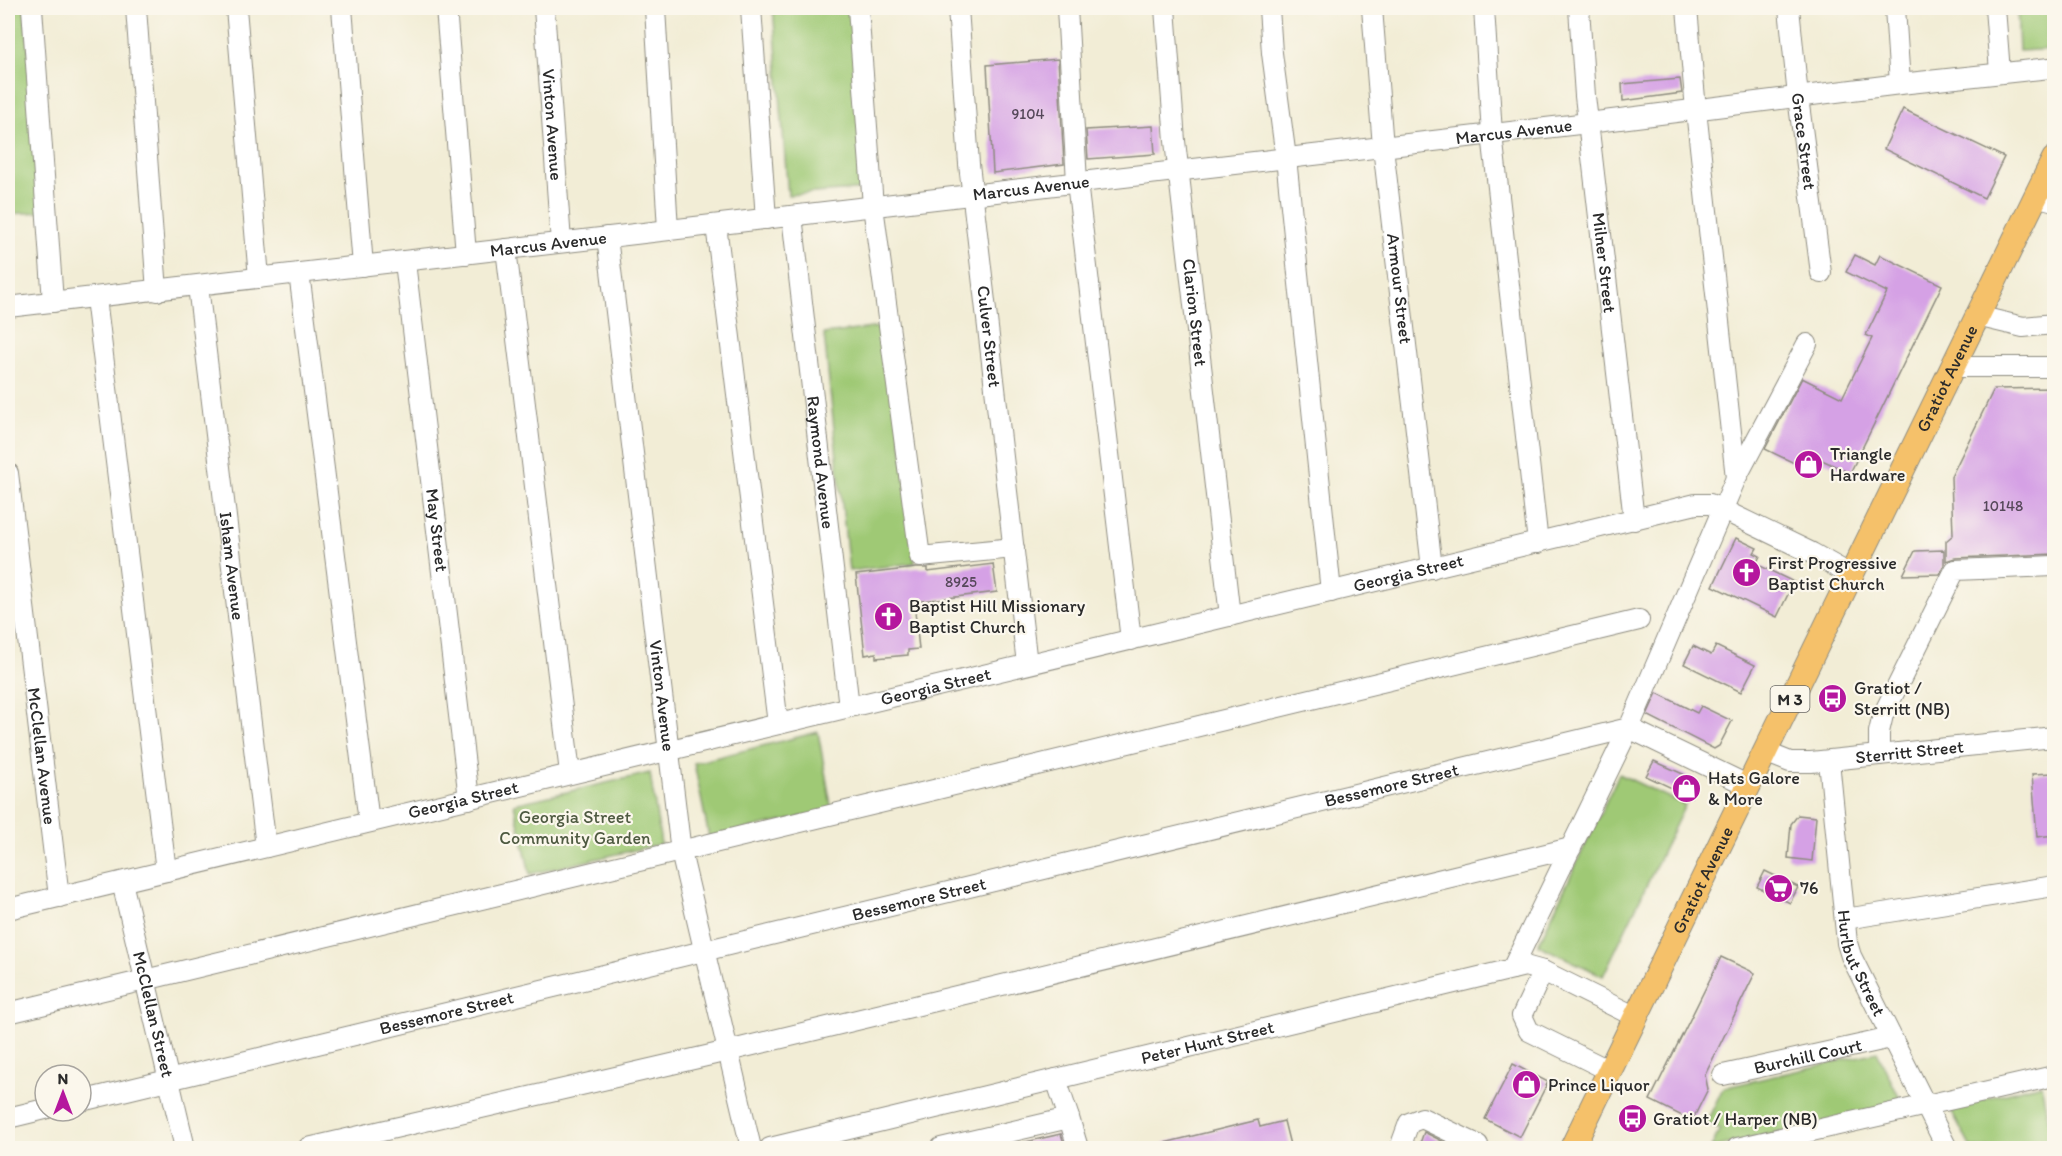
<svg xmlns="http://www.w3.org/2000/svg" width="2062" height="1156" viewBox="0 0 2062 1156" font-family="Itim,sans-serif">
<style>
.green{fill:#9fc975;stroke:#657a50;stroke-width:1.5}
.building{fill:#d5a1e5}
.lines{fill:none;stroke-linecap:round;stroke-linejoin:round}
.minor-casing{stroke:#8e8c80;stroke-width:22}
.major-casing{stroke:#8e8c80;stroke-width:26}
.minor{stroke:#fff;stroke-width:20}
.major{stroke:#f5c16b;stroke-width:24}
.labels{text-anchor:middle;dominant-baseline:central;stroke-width:4.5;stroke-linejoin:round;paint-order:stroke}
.number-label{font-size:15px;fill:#56485a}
.shield{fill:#fbf7ec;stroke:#696865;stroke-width:1.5}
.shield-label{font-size:16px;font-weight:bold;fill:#2b2b2b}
.street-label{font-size:18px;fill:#2b2b2b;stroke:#fbf7ec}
.poi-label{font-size:18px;fill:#2b2b2b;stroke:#fbf7ec;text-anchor:start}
.park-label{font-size:18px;fill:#4e5a41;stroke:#fbf7ec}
</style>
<rect width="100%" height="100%" fill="#fbf7ec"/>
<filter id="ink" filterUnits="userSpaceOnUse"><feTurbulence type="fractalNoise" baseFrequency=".0167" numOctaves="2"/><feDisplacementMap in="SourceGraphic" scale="12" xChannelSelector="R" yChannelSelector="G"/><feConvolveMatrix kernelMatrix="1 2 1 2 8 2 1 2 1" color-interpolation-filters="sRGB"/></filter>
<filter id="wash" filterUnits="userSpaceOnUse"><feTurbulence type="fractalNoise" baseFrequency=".008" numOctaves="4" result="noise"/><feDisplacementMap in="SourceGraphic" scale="24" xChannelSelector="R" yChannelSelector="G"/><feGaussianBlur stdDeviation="1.35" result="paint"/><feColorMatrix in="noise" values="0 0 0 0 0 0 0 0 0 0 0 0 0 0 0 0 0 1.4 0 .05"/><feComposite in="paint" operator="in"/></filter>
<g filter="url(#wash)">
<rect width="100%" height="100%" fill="#f2edd6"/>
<g class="green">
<polygon points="8,8 25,8 41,212 8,214"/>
<polygon points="773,8 853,8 867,189 788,195"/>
<polygon points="2017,8 2054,8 2054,49 2019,51"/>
<polygon points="888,326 915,563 849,571 824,334"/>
<polygon points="818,732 832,811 709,837 694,763"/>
<polygon points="650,773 661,844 530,874 514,804"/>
<polygon points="1619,774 1685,805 1603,976 1538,945"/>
<polygon points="1877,1052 1903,1105 1711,1148 1720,1129 1706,1123 1723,1088"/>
<polygon points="2041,1084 2054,1148 1971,1148 1950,1108"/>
</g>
<g id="blocks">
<g class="building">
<polygon points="1058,59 1064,164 993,173 987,65"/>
<polygon points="1680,79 1682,93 1623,101 1622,84"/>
<polygon points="1903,109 2004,157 1984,198 1884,149"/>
<polygon points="1153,126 1155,154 1088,159 1086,130"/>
<polygon points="1855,255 1875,265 1880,255 1942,285 1850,473 1822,460 1815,473 1765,449 1802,378 1842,398 1872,338 1866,335 1887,292 1846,272"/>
<polygon points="2055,388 2055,554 1955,558 1946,561 1946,541 1953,535 1951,477 1994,389"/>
<polygon points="1736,538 1757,548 1754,553 1760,556 1756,564 1794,582 1777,617 1713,586"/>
<polygon points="1944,550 1944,565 1940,574 1903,575 1915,551"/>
<polygon points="993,564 997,592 914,602 919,649 908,650 908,655 876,658 876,653 865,655 856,575 915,568 928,568 928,572"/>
<polygon points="1693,646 1711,655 1716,646 1755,665 1741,692 1684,664"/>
<polygon points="1657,693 1697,713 1701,706 1732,721 1719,746 1714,749 1647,715"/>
<polygon points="1654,761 1694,779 1696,787 1691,797 1646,776"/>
<polygon points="2055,773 2055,835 2037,837 2032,774"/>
<polygon points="1798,815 1816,817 1812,861 1788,858 1791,824"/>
<polygon points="1765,871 1798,887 1790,903 1757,887"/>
<polygon points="1721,957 1755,973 1705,1075 1708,1089 1692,1121 1650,1100"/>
<polygon points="1513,1064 1548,1082 1520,1137 1485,1119"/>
<polygon points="1258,1120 1260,1127 1284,1121 1291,1149 1165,1149 1164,1143"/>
<polygon points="1424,1132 1458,1149 1418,1149"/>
<polygon points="1061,1134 1066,1149 1021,1149 1021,1143"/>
</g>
</g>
</g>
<g filter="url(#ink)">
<use href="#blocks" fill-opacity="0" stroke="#8e8c80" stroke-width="1.5"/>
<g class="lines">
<defs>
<g id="minor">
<polyline points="32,8 53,302"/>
<polyline points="136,8 157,291"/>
<polyline points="236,8 259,278"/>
<polyline points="342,8 363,266"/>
<polyline points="446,8 466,254"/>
<path id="s1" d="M544,8L561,242"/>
<polyline points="655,8 668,230"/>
<polyline points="751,8 766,219"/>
<polyline points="858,8 873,206 920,557 1014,548"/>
<path id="s2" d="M958,8L969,164L1027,664"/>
<polyline points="1067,8 1077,182 1131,640"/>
<path id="s3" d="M1165,8L1175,141L1230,616"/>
<polyline points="1269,8 1272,53 1286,158 1331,592"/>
<path id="s4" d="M1372,8L1383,147L1432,568"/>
<polyline points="1484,8 1492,134 1538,543"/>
<path id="s5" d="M1579,8L1585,96L1634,520"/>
<polyline points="1687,8 1696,110 1736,478"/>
<path id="s6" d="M1789,8L1798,97L1821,273"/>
<polyline points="1895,8 1900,84"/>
<polyline points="1995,8 2000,72"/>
<polyline points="2036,196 2054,201"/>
<path id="s7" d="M792,216L849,707"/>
<polyline points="716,225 778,724"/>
<path id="s8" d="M607,237L681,852L751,1148"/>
<polyline points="506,249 570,773"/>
<path id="s9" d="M405,262L469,799"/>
<polyline points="299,273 369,822"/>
<path id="s10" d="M198,286L266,847"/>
<polyline points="96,298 166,871"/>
<path id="s11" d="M8,307L1588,123L1900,84L2050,68L2054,69"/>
<polyline points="1977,316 2023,327 2054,324"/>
<polyline points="1952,367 2054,367"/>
<path id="s12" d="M8,473L59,897"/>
<path id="s13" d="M1765,752L1790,762H1811L2054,737"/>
<polyline points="1879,755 1879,732 1883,715 1955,570 2054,566"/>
<path id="s14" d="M1829,761L1847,943L1851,956L1947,1148"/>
<path id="s15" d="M122,882L185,1148"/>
<path id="s16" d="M8,909L1696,504H1710L1721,509L1812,553L1851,575"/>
<polyline points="1845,919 2054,886"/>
<polyline points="1512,969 1629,728 1736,478 1807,344"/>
<polyline points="1543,971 1522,1016 1529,1031 1610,1071"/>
<polyline points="8,1013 1639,620"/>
<path id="s17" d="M1723,1075L1891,1038"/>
<path id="s18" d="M81,1101L1629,728L1749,786"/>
<polyline points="8,1118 45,1109"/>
<polyline points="1069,1118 1078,1148"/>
<polyline points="308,1148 728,1051 1571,848"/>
<path id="s19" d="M770,1148L1525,966L1543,971L1636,1017"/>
<polyline points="941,1148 1069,1118 1056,1079"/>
<polyline points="1406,1148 1402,1142 1409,1123 1422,1118 1478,1145 1476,1148"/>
<polyline points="1737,1148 2054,1076"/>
</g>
<g id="major">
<path id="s20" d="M1572,1148L2054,159"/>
</g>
</defs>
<use href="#minor" class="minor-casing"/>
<use href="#major" class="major-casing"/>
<use href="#minor" class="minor"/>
<use href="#major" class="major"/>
</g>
</g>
<defs>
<symbol id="shop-disc" viewBox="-11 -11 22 22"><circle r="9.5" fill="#b5179e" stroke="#fbf7ec"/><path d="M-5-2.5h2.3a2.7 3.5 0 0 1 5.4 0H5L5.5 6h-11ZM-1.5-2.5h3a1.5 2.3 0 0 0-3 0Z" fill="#fff"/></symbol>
<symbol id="church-disc" viewBox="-11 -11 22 22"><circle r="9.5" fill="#b5179e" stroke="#fbf7ec"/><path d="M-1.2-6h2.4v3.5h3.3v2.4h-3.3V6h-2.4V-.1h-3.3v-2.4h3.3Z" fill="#fff"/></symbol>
<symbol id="bus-disc" viewBox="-11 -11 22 22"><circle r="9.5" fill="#b5179e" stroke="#fbf7ec"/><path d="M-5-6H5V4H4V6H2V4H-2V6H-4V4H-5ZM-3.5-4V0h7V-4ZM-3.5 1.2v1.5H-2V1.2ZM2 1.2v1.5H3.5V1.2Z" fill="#fff"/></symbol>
<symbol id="supermarket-disc" viewBox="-11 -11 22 22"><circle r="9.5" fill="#b5179e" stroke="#fbf7ec"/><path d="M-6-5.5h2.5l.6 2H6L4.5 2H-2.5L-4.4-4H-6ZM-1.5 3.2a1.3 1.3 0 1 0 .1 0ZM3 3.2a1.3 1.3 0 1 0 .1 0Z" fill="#fff"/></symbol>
</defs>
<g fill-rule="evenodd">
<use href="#shop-disc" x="1792" y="448" width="33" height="33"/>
<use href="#church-disc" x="1730" y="556" width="33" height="33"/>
<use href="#church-disc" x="872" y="600" width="33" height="33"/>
<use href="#bus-disc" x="1816" y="682" width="33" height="33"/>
<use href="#shop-disc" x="1670" y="772" width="33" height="33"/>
<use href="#supermarket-disc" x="1762" y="872" width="33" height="33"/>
<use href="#shop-disc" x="1510" y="1068" width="33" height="33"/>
<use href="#bus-disc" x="1616" y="1102" width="33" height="33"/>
</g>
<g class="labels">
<g class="number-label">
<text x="1028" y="114">9104</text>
<text x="2003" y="506">10148</text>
<text x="961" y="582">8925</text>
</g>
<rect class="shield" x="1770.5" y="686" width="39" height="26" rx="4.5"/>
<g class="shield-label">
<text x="1790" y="699">M 3</text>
</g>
<g class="street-label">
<text stroke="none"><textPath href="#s1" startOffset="117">Vinton Avenue</textPath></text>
<text stroke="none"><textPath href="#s11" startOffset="1516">Marcus Avenue</textPath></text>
<text stroke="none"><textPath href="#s6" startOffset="134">Grace Street</textPath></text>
<text stroke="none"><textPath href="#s11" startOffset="1030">Marcus Avenue</textPath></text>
<text stroke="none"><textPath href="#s11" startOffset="544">Marcus Avenue</textPath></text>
<text stroke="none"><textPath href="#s5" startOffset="256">Milner Street</textPath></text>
<text stroke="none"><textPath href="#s4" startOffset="282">Armour Street</textPath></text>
<text stroke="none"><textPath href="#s3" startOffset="306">Clarion Street</textPath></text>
<text stroke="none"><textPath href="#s2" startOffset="330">Culver Street</textPath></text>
<text stroke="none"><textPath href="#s20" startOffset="856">Gratiot Avenue</textPath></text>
<text stroke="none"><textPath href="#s7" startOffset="248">Raymond Avenue</textPath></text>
<text stroke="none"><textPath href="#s9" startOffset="270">May Street</textPath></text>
<text stroke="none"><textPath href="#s10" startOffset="282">Isham Avenue</textPath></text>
<text stroke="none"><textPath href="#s16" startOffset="1440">Georgia Street</textPath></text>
<text stroke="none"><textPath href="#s16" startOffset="954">Georgia Street</textPath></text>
<text stroke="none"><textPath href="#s8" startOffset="462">Vinton Avenue</textPath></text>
<text stroke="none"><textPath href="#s13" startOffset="147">Sterritt Street</textPath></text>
<text stroke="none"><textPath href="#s12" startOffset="285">McClellan Avenue</textPath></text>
<text stroke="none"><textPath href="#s18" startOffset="1348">Bessemore Street</textPath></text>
<text stroke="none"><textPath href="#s16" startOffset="468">Georgia Street</textPath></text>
<text stroke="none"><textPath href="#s20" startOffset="298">Gratiot Avenue</textPath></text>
<text stroke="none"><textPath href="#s18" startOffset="862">Bessemore Street</textPath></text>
<text stroke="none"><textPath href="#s14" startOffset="206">Hurlbut Street</textPath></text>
<text stroke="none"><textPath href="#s18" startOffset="376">Bessemore Street</textPath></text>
<text stroke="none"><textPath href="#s15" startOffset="136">McClellan Street</textPath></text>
<text stroke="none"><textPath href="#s19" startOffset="450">Peter Hunt Street</textPath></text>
<text stroke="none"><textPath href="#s17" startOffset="87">Burchill Court</textPath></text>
</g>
<g class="poi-label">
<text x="1830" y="454">Triangle<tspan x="1830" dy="21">Hardware</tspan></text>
<text x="1768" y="563">First Progressive<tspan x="1768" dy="21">Baptist Church</tspan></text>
<text x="909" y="606">Baptist Hill Missionary<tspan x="909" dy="21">Baptist Church</tspan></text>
<text x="1854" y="688">Gratiot /<tspan x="1854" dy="21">Sterritt (NB)</tspan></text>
<text x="1708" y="778">Hats Galore<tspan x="1708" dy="21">&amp; More</tspan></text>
<text x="1800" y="888">76</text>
<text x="1548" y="1085">Prince Liquor</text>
<text x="1653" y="1119">Gratiot / Harper (NB)</text>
</g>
<g class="park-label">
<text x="575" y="817">Georgia Street<tspan x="575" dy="21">Community Garden</tspan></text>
</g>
</g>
<rect width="2062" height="1156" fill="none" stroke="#fbf7ec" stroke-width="30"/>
<g transform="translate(63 1093)"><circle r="28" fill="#fbf7ec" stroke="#a8a59f" stroke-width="1.5"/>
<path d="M0-4.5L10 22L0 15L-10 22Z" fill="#b5179e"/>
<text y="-9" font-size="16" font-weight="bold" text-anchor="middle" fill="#2b2b2b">N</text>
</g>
</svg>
